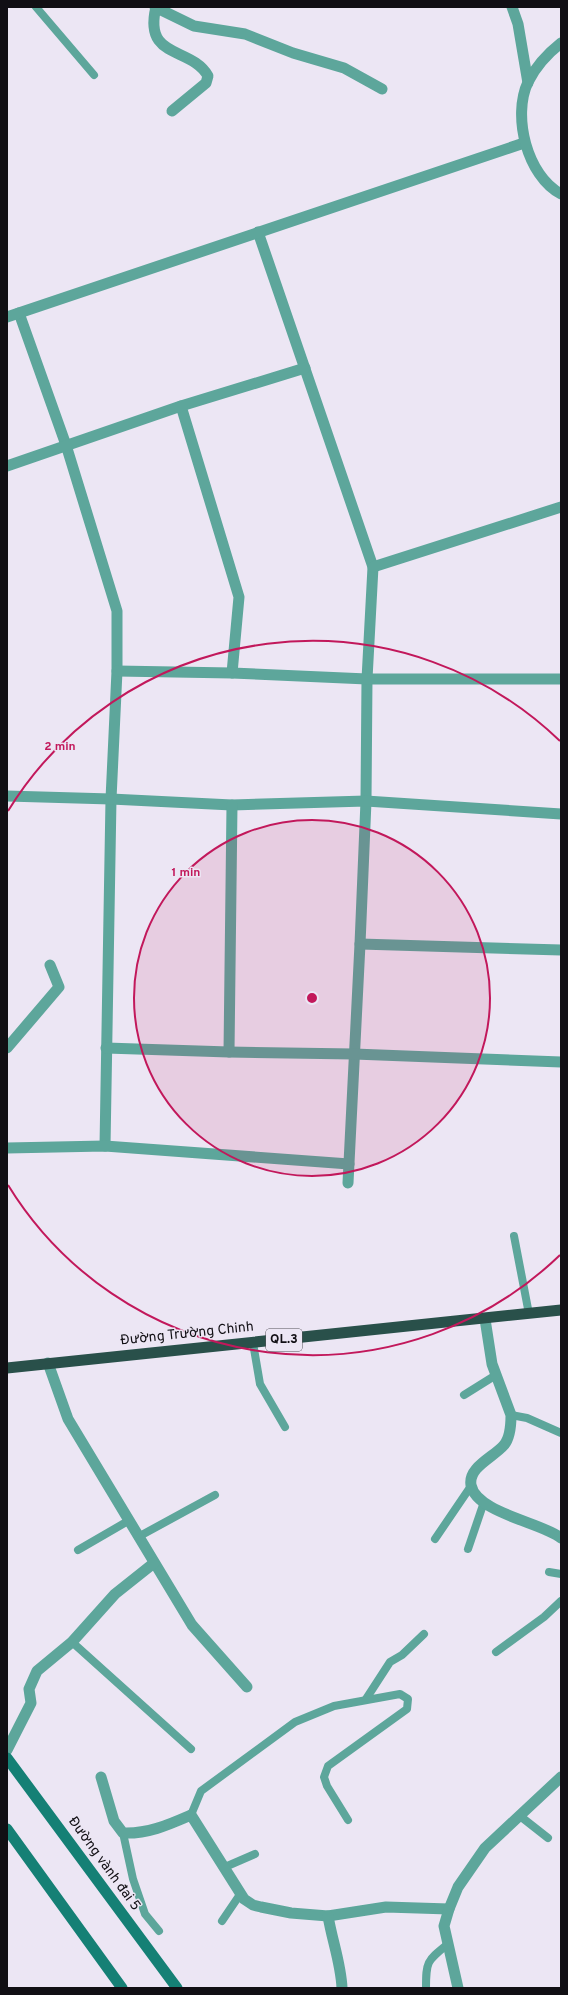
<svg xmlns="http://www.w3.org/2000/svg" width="568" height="1995" viewBox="0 0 568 1995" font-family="Overpass,sans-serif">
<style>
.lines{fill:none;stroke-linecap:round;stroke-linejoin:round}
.service{stroke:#5da69b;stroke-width:8}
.minor{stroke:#5da69b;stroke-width:11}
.tertiary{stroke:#5da69b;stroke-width:11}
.secondary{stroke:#158075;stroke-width:11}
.trunk{stroke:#29504a;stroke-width:11}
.ring{fill:none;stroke:#c2185b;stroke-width:2}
.labels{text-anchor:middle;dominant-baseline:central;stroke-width:3;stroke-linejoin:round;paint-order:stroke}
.shield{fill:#ece6f4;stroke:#535057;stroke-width:1}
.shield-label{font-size:13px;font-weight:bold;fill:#110f14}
.street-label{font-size:14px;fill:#110f14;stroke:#ece6f4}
.centre{fill:#c2185b;stroke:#ece6f4;stroke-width:2}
.ring-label{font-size:12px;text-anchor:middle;font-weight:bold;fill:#c2185b;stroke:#ece6f4;stroke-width:3;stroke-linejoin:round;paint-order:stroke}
</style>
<rect width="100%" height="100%" fill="#ece6f4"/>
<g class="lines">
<g class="service">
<polyline points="36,7 94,75"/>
<polyline points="514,1236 529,1314"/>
<polyline points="253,1343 260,1384 285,1427"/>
<polyline points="464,1395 496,1375"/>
<polyline points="511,1415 527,1418 561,1433"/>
<polyline points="138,1537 215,1495"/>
<polyline points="435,1539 471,1486"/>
<polyline points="468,1549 484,1502"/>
<polyline points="78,1550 128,1521"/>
<polyline points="549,1572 561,1574"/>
<polyline points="72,1642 191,1749"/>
<polyline points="496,1652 544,1617 561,1601"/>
<polyline points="366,1699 390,1662 402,1655 424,1634"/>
<polyline points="191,1815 201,1791 295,1722 334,1706 400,1694 408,1699 407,1709 328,1766 324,1777 327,1786 348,1820"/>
<polyline points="520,1816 548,1838"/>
<polyline points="123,1833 133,1879 145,1914 159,1931"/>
<polyline points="225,1867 255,1854"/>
<polyline points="222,1921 241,1893"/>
<path d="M426,1988C426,1961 427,1961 448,1944"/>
</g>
<g class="minor">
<polyline points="155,7 194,26 245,34 293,53 344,68 382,89"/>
<path d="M156,7C143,60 191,46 208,76L206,83L172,111"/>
<polyline points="258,232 373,567 367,679 366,801 360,944 348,1183"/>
<polyline points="19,313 66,445 117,611 117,671 111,799 105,1146"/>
<polyline points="7,317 524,143"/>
<polyline points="181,406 239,597 232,673"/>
<polyline points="7,466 181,406 305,368"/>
<polyline points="373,567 561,507"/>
<polyline points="117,671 232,673 367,679 561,679"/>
<polyline points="7,796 111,799 232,805 366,801 561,814"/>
<polyline points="360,944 561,950"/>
<polyline points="7,1048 59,987 50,965"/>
<polyline points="106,1048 229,1052 354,1054 561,1062"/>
<polyline points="229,1052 232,805"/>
<polyline points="7,1148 105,1146 349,1164"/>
<path d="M485,1319L492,1364L511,1415C511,1424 510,1438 504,1445C494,1457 468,1467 471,1485C476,1513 543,1523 561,1538"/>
<polyline points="48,1363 68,1419 192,1625 247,1687"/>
<polyline points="7,1750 31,1703 29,1689 37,1671 72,1642 115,1594 154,1563"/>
<path d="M101,1777L114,1821L123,1833C148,1834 168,1825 191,1815L244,1899L253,1905L261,1907L291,1913L328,1916L386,1907L449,1909"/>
<path d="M328,1916C332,1940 341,1964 342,1988"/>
<polyline points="458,1988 444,1926 449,1909 458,1887 485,1848 561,1777"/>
</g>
<g class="tertiary">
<polyline points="512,7 518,24 528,83"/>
<path d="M561,43C547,54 536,66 528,82C512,116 527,176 561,194"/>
</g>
<g class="secondary">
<polyline points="7,1758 177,1988"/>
<polyline points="7,1829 122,1988"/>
</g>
<polyline class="trunk" points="7,1368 561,1310"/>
</g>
<circle cx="312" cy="998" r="178" fill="#c2185b" fill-opacity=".12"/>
<g class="ring">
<circle cx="312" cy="998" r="178"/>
<path d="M560 1255A357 357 0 0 1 8 1185M8 811A357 357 0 0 1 560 741"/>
</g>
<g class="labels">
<rect class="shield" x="266" y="1329" width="36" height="22" rx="3"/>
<g class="shield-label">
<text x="284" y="1340">QL.3</text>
</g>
<g class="street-label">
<text transform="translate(187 1334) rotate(-6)">Đường Trường Chinh</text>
<text transform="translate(104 1864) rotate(54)">Đường vành đai 5</text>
</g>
</g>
<circle cx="312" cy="998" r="6" class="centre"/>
<g class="ring-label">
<text x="60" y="750">2 min</text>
<text x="186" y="876">1 min</text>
</g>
<rect width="568" height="1995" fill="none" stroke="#110f14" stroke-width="16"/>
</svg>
